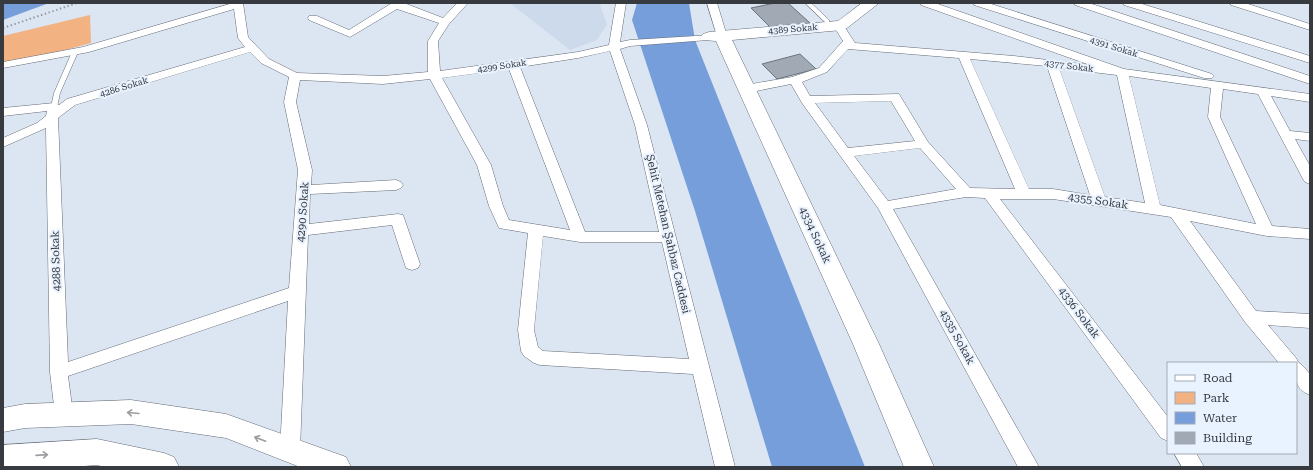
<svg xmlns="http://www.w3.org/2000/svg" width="1313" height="470" viewBox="0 0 1313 470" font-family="'Roboto Serif',serif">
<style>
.built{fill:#cddaec}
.green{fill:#f2b282}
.water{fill:#769edb}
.building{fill:#a1a9b5;stroke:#6a727d}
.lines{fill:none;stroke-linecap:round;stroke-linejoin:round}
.lane-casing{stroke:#646b76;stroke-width:1}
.street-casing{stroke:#646b76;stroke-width:1}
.secondary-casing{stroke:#646b76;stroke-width:1}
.primary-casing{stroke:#646b76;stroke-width:1}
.path{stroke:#949ba5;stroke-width:2;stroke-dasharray:1.5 2.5;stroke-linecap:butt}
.lane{fill:#fff;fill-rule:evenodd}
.street{fill:#fff;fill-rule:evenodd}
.secondary{fill:#fff;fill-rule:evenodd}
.primary{fill:#fff;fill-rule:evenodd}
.oneway{stroke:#9b9da0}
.labels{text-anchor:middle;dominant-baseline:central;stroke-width:4;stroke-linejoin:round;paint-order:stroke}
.far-street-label{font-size:9px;fill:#373b40;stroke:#e9f2ff}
.street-label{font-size:11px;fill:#373b40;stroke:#e9f2ff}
</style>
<rect width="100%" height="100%" fill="#dce5f2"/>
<polygon class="built" points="510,3 602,3 600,6 607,24 597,40 570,50"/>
<polygon class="green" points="90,15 91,43 3,67 3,36"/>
<g class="water">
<polygon points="3,3 49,3 3,20"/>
<polygon points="637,3 689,3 695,40 865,467 772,467 695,211 632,20"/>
</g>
<g class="building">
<polygon points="775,3 788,3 810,23 774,31 751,8"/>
<polygon points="800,54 816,69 777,79 762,64"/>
</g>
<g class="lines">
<defs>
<g id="lane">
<polygon points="805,3 811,3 829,20 829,22 825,22"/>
<polygon points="75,50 78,52 60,93 57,107 54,109 52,108 51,107 54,93 72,52"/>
</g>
<g id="street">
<path d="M233,3H243L248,37L269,59L297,73L383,76L428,72V41L439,23L397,9L350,37L309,20L308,18L309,16H317L349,30L392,3H404L443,18L457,3H468L449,24L438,41L440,71L578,52L609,45L616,3H626L620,42L630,40L712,35L713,37L712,39L708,40L630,46L620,49L647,125L735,467H715L693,374L540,365L534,363L524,356L521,351L518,330L528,233L499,228L489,206L477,165L430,79L383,84L300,80L296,102L312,170L311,185L396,180L401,182L403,185L401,188L396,190L310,194L309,224L398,214L403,215L420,264L418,268L412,270L406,268L392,225L308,235L300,450L297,456L290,459L283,456L280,450L288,301L68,376L73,414L71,420L64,422L57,420L55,414L50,372L46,128L3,147V138L37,123L46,116L47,111L3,116V108L54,103L59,105L67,99L245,47L238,38L234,9L89,52L3,68V62L83,47ZM610,51L635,125L659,232H585L520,67L578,58ZM250,52L261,63L289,77L284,102L298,170L289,288L68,362L58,118L75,105ZM509,69L570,230L509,220L503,206L491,165L442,78ZM543,236L580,242H662L689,359L543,351L538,347L534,330Z"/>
<polygon points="707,3 717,3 727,36 726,38 718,38 717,36"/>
<path d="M920,3H935L1124,69L1310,94V102L1271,96L1290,131L1310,133V141L1295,139L1310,166V184L1305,182L1303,179L1258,94L1223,89L1220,117L1272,226L1310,229V239L1267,236L1190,221L1256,311L1310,314V328L1268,325L1296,358L1299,363L1302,365L1310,374V395C1294,389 1296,378 1296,363H1279L1245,322L1171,217L1053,199H1000L1168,417V441L1161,438L985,198L966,197L893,209L1039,467H1018L878,208L802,103L791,84L746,93L742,92L740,89L742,86L746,85L792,77L819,68L843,41L833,25L838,22L842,23L855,43L1014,56L1090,65L921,5ZM848,49L959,58L1015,189L970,188L928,142L899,94L810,96L802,82L827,72ZM970,59L1047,66L1090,195L1053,189H1029ZM1059,68L1117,75L1145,203L1105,197ZM1129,76L1211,88L1208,117L1256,224L1160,205ZM891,101L915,141L848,148L815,103ZM920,148L956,189L888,201L854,156Z"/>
<polygon points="973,3 988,3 1212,74 1214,76 1212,78 1204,78 974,5"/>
<polygon points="1074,3 1089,3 1310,76 1310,84 1075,5"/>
<polygon points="1123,3 1139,3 1310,56 1310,63 1124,5"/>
<polygon points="1230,3 1245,3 1310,24 1310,30 1231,5"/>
<polygon points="1174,453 1196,453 1204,467 1182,467"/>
</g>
<polygon id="secondary" points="862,3 879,3 847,28 842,30 732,40 879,344 934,467 904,467 853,344 716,41 703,40 701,37 703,34 709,32 838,21"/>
<g id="primary">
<polygon points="131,400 226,414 346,457 351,467 300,467 226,438 131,424 25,428 3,432 3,408 25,404"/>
<polygon points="97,439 164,453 174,457 179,467 105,467 97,465 70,467 3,467 3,445"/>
</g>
</defs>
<use href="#lane" class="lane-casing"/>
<use href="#street" class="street-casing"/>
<use href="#secondary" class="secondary-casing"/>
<use href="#primary" class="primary-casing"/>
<polyline class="path" points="3,28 77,3"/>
<use href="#lane" class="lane"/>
<use href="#street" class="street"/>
<use href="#secondary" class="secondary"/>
<use href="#primary" class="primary"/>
</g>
<defs><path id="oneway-shaft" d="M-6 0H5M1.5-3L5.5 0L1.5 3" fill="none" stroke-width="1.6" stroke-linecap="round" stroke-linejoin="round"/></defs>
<g class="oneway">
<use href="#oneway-shaft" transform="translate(133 413) rotate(-175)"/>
<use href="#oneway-shaft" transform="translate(260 439) rotate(-159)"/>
<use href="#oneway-shaft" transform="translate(42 455) rotate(-4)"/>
</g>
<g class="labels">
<g class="far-street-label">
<text transform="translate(793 29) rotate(-5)">4389 Sokak</text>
<text transform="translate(1114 47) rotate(17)">4391 Sokak</text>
<text transform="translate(502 66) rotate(-9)">4299 Sokak</text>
<text transform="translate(1069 66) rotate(7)">4377 Sokak</text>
<text transform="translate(124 87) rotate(-17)">4286 Sokak</text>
</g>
<g class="street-label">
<text transform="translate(1098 201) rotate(8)">4355 Sokak</text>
<text transform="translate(303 212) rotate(-86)">4290 Sokak</text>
<text transform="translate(668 234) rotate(77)">Şehit Metehan Şahbaz Caddesi</text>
<text transform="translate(815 235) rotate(65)">4334 Sokak</text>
<text transform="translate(56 261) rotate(-92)">4288 Sokak</text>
<text transform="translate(1079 313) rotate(53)">4336 Sokak</text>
<text transform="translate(957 337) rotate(61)">4335 Sokak</text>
</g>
</g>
<rect width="1313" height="470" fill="none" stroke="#373b40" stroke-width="8"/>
<rect x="1167" y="362" width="130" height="92" fill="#e9f2ff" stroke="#a2a9b3"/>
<rect x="1175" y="375" width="20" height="6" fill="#ffffff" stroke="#a2a9b3"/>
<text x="1203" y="382" font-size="12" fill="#373b40">Road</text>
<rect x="1175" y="392" width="20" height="12" fill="#f2b282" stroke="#a2a9b3"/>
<text x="1203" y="402" font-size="12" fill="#373b40">Park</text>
<rect x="1175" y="412" width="20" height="12" fill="#769edb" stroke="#a2a9b3"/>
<text x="1203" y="422" font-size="12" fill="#373b40">Water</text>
<rect x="1175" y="432" width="20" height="12" fill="#a1a9b5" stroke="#a2a9b3"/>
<text x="1203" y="442" font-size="12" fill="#373b40">Building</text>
</svg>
